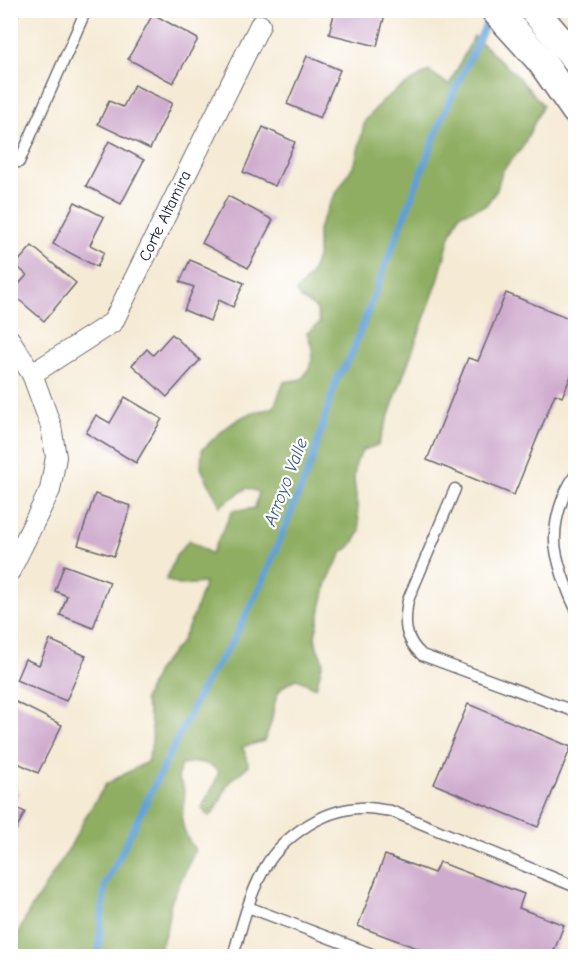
<svg xmlns="http://www.w3.org/2000/svg" width="586" height="967" viewBox="0 0 586 967" font-family="'Comic Neue',sans-serif">
<style>
.forest{fill:#8fae62;stroke:#58684e;stroke-width:1.5}
.lines{fill:none;stroke-linecap:round;stroke-linejoin:round}
.stream{stroke:#62a0d4;stroke-width:7}
.building{fill:#cfacce}
.lane-casing{stroke:#6c6871;stroke-width:13}
.street-casing{stroke:#6c6871;stroke-width:22}
.secondary-casing{stroke:#6c6871;stroke-width:31}
.lane{stroke:#fff;stroke-width:10}
.street{stroke:#fff;stroke-width:20}
.secondary{stroke:#fff;stroke-width:28}
.labels{text-anchor:middle;dominant-baseline:central;stroke-width:4.5;stroke-linejoin:round;paint-order:stroke}
.street-label{font-size:16px;fill:#22223b;stroke:#fff}
.water-label{font-size:18px;font-style:italic;fill:#3f5b80;stroke:#fff}
</style>
<rect width="100%" height="100%" fill="#fff"/>
<filter id="ink" filterUnits="userSpaceOnUse"><feTurbulence type="fractalNoise" baseFrequency=".0167" numOctaves="2"/><feDisplacementMap in="SourceGraphic" scale="12" xChannelSelector="R" yChannelSelector="G"/><feConvolveMatrix kernelMatrix="1 2 1 2 8 2 1 2 1" color-interpolation-filters="sRGB"/></filter>
<filter id="wash" filterUnits="userSpaceOnUse"><feTurbulence type="fractalNoise" baseFrequency=".008" numOctaves="4" result="noise"/><feDisplacementMap in="SourceGraphic" scale="24" xChannelSelector="R" yChannelSelector="G"/><feGaussianBlur stdDeviation="1.35" result="paint"/><feColorMatrix in="noise" values="0 0 0 0 0 0 0 0 0 0 0 0 0 0 0 0 0 1.4 0 .05"/><feComposite in="paint" operator="in"/></filter>
<g filter="url(#wash)">
<rect width="100%" height="100%" fill="#f5ead4"/>
<path class="forest" d="M474,36L516,75L543,105L522,148L502,171L497,190L486,205L460,214L450,236L438,281L378,445L363,450L356,463L354,479L360,532L351,546L342,553L327,582L315,636L317,647L323,661L316,688L297,679C275,688 276,696 272,718C271,726 267,734 264,741L242,747L247,757L248,766C243,771 237,775 232,779C222,789 221,809 209,816L201,808L214,785L219,771C206,761 195,760 180,766L178,778C190,796 182,800 182,819C182,830 189,841 195,850L171,902L166,931L157,956H11V949L28,913L70,847L86,816L106,784L147,762C156,737 153,724 144,700L158,669L181,642L193,617L205,583L179,585L166,580L176,556L189,540L211,554L233,510H244L255,508L259,492L247,488L220,506L201,468L202,450C217,436 231,421 251,413C258,410 266,411 274,407L284,382L302,379C315,362 315,352 307,333L320,323L316,308L300,298L296,292L311,274L318,254V229L332,200L355,163L365,121L381,102L398,89L429,71L449,85Z"/>
<g class="lines">
<polyline class="stream" points="98,956 105,886 205,683 233,641 264,579 311,464 337,379 351,356 443,116 490,16"/>
</g>
<g id="blocks">
<g class="building">
<polygon points="335,10 386,10 377,46 329,34"/>
<polygon points="153,14 198,39 173,83 128,59"/>
<polygon points="307,56 340,70 320,118 287,104"/>
<polygon points="134,85 172,103 150,149 98,124 109,101 123,107"/>
<polygon points="263,127 295,142 275,186 243,172"/>
<polygon points="109,141 144,160 121,204 86,186"/>
<polygon points="228,196 273,220 248,268 202,243"/>
<polygon points="75,202 104,217 90,245 104,252 97,267 53,244"/>
<polygon points="32,246 76,283 44,321 11,293 27,275 15,265"/>
<polygon points="190,260 244,283 233,307 219,300 210,321 184,310 194,287 180,282"/>
<polygon points="506,293 576,321 576,364 562,397 555,394 514,495 427,460 468,358 478,361"/>
<polygon points="172,334 200,360 167,397 132,365 147,349 153,355"/>
<polygon points="125,397 162,419 136,463 86,433 96,415 110,423"/>
<polygon points="95,494 131,506 114,556 78,545"/>
<polygon points="64,565 110,582 93,628 60,615 67,596 55,591"/>
<polygon points="50,640 86,656 66,701 16,680 25,659 39,665"/>
<polygon points="14,701 62,725 38,773 10,759 10,709"/>
<polygon points="468,704 571,747 538,827 434,784"/>
<polygon points="10,788 19,792 12,806 25,812 10,842"/>
<polygon points="385,855 434,873 439,862 524,894 519,908 564,925 552,956 438,956 358,926"/>
</g>
</g>
</g>
<g filter="url(#ink)">
<use href="#blocks" fill-opacity="0" stroke="#6c6871" stroke-width="1.5"/>
<g class="lines">
<defs>
<g id="lane">
<polyline points="10,19 14,10"/>
<polyline points="10,158 19,162 86,10"/>
<path d="M576,474C563,492 554,519 555,541C555,558 568,593 576,609"/>
<path d="M455,489L408,600C404,623 404,639 422,655L576,712"/>
<polyline points="248,907 377,956"/>
<path d="M233,956C241,929 248,899 262,873C279,839 321,810 359,808C369,807 381,810 391,811L576,887"/>
</g>
<g id="street">
<polyline points="10,340 32,374 51,426 56,457 50,490 10,571"/>
<polyline points="32,374 113,322 260,25"/>
</g>
<g id="secondary">
<polyline points="495,10 541,61 576,111"/>
<polyline points="534,10 576,60"/>
</g>
</defs>
<use href="#lane" class="lane-casing"/>
<use href="#street" class="street-casing"/>
<use href="#secondary" class="secondary-casing"/>
<use href="#lane" class="lane"/>
<use href="#street" class="street"/>
<use href="#secondary" class="secondary"/>
</g>
</g>
<g class="labels">
<g class="street-label">
<text transform="translate(165 216) rotate(-64)">Corte Altamira</text>
</g>
<g class="water-label">
<text transform="translate(286 482) rotate(-69)">Arroyo Valle</text>
</g>
</g>
<rect width="586" height="967" fill="none" stroke="#fff" stroke-width="36"/>
</svg>
